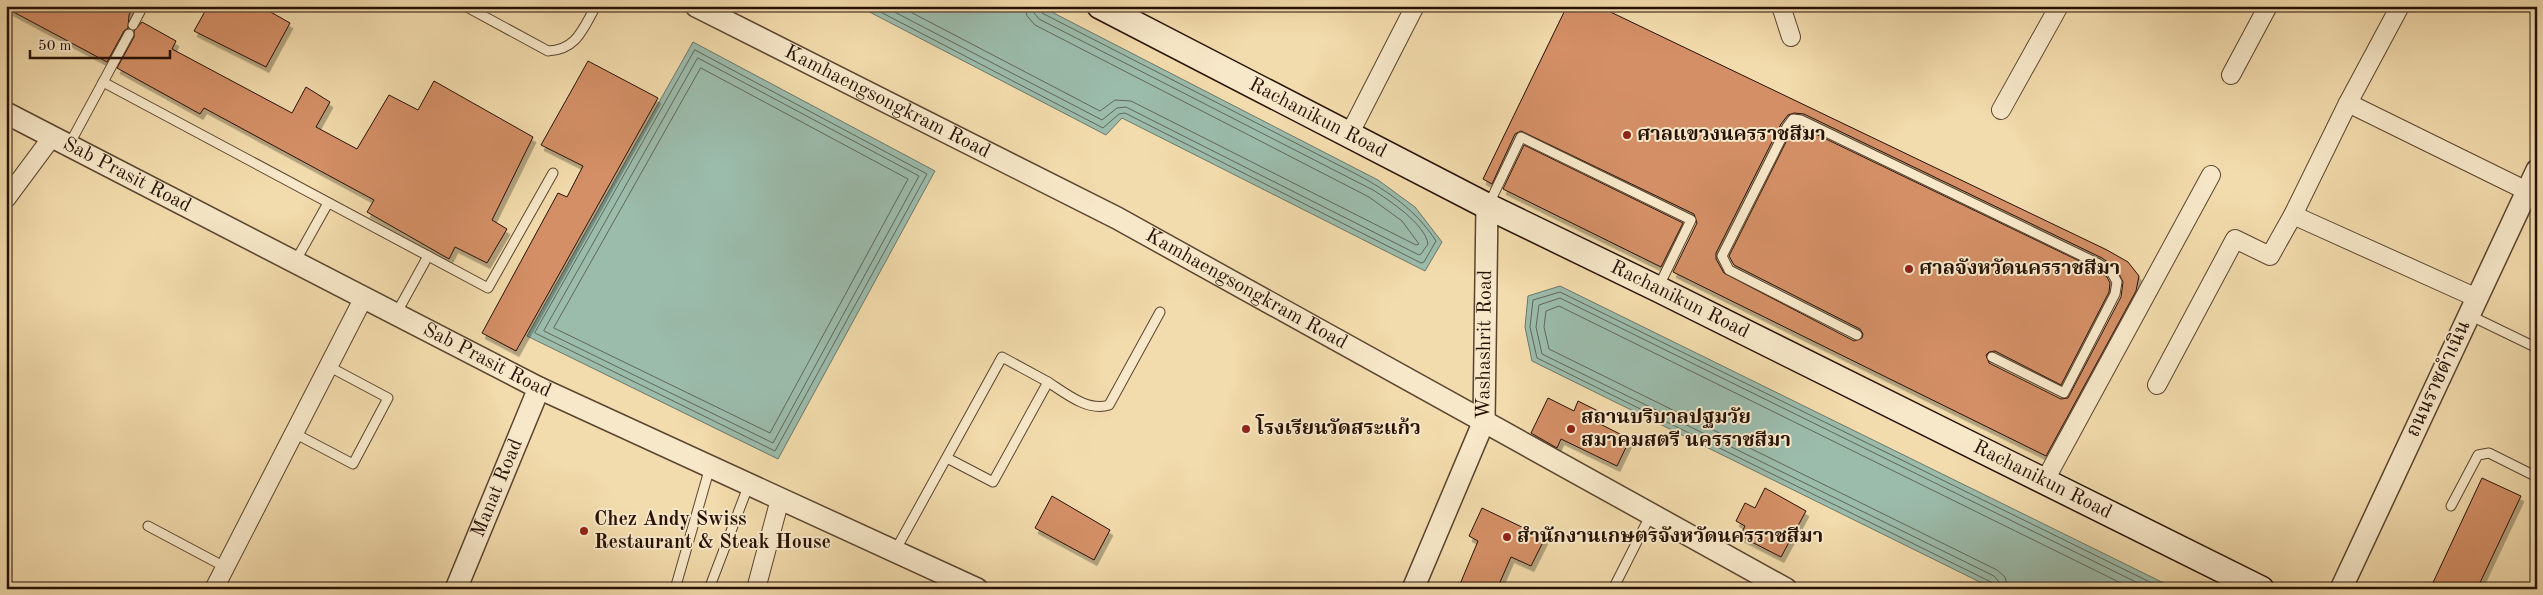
<svg xmlns="http://www.w3.org/2000/svg" width="2543" height="595" viewBox="0 0 2543 595" font-family="'Old Standard TT','Noto Serif Thai',serif">
<style>
.water{fill:#9bbbab;stroke:#6d7769}
.lines{fill:none;stroke-linecap:round;stroke-linejoin:round}
.shore{stroke:#616658;stroke-width:1}
.building{fill:#d48f66;stroke:#271105;fill-rule:evenodd;filter:url(#shadow)}
.service-casing{stroke:#5a442f;stroke-width:11}
.minor-casing{stroke:#5a442f;stroke-width:20}
.tertiary-casing{stroke:#5a442f;stroke-width:24}
.secondary-casing{stroke:#271105;stroke-width:28}
.service{stroke:#f7e8c9;stroke-width:9}
.minor{stroke:#f7e8c9;stroke-width:18}
.tertiary{stroke:#f7e8c9;stroke-width:21}
.secondary{stroke:#f7e8c9;stroke-width:25}
.poi-dot{fill:#8f2418;stroke:#f7e8c9;stroke-width:2}
.labels{text-anchor:middle;dominant-baseline:central;stroke-width:4;stroke-linejoin:round;paint-order:stroke}
.street-label{font-size:20px;fill:#271105;stroke:#f7e8c9}
.poi-label{font-size:20px;font-weight:bold;fill:#271105;stroke:#f7e8c9;text-anchor:start}
</style>
<defs>
<filter id="shadow"><feDropShadow dx="3" dy="5.5" stdDeviation="0" flood-color="#0004"/></filter>
</defs>
<rect width="100%" height="100%" fill="#f2dbac"/>
<filter id="stains"><feTurbulence type="fractalNoise" baseFrequency=".004" numOctaves="4"/><feColorMatrix values="0 0 0 0 .2 0 0 0 0 .09 0 0 0 0 .02 0 0 0 .5 -.17"/></filter>
<radialGradient id="worn" r=".72"><stop offset=".6" stop-color="#630" stop-opacity="0"/><stop offset="1" stop-color="#630" stop-opacity=".3"/></radialGradient>
<g class="water">
<polygon points="858,6 1040,6 1378,180 1415,207 1442,242 1425,271 1122,118 1106,135"/>
<polygon points="693,42 935,171 778,459 527,336"/>
<polygon points="1560,286 2176,589 1994,589 1532,361 1525,327 1528,296"/>
</g>
<g class="lines">
<g class="shore">
<path d="M869,6L1103,128L1119,114L1125,113L1421,263L1424,262L1436,241C1416,210 1388,191 1356,174L1042,13L1039,6"/>
<path d="M883,6L1102,120L1117,108L1126,107L1419,255L1421,254L1428,244C1425,224 1389,200 1373,190L1039,19L1034,13L1032,6"/>
<polyline points="899,6 1100,111 1115,100 1131,101 1416,245 1419,244 1402,221 1369,197 1035,25 1027,16 1025,6"/>
<polygon points="695,50 927,174 775,451 535,333"/>
<polygon points="698,58 919,176 773,443 544,331"/>
<polygon points="701,68 908,179 770,433 554,328"/>
<polyline points="1994,589 1991,582 1537,358 1530,327 1533,300 1560,292 2164,589"/>
<polyline points="2001,589 1999,582 1994,576 1542,354 1536,327 1539,305 1560,298 2150,589"/>
<polyline points="2008,589 2005,577 1997,570 1549,349 1544,327 1546,311 1559,306 2133,589"/>
</g>
</g>
<g class="building">
<polygon points="6,6 134,6 129,15 128,28 124,31 107,62 6,8"/>
<polygon points="208,6 260,6 290,23 266,67 194,31"/>
<path d="M1567,6H1598L2107,250L2128,262L2139,276L2136,291L2046,456L1673,272L1697,223L1694,214L1521,131L1515,134L1492,184L1483,179ZM1794,113L1804,114L2102,258L2116,268L2123,282L2121,297L2068,398L2061,399L1989,363L1986,355L1989,352L1995,351L2061,385L2109,292L2110,283L2107,277L2096,269L1799,126H1796L1792,130L1729,256L1734,265L1860,329L1863,334L1862,338L1854,341L1724,273L1716,259V253L1781,124L1788,115Z"/>
<polygon points="142,22 176,41 172,49 292,113 306,87 330,102 316,127 357,149 389,95 418,110 434,81 533,137 492,220 507,229 487,263 455,247 449,259 367,212 374,200 204,108 200,114 117,68 134,37 134,31"/>
<polygon points="588,61 658,98 516,351 482,333 558,193 567,197 583,166 541,145"/>
<polygon points="1524,145 1683,223 1661,267 1503,189"/>
<polygon points="1548,398 1574,411 1578,401 1602,413 1598,423 1630,439 1617,466 1561,439 1557,448 1531,433"/>
<polygon points="2482,478 2521,496 2477,589 2430,589"/>
<polygon points="1765,488 1806,511 1781,557 1740,536 1745,526 1736,521 1745,503 1755,508"/>
<polygon points="1052,496 1110,530 1094,560 1035,528"/>
<polygon points="1482,508 1545,538 1531,566 1511,557 1497,589 1458,589 1478,541 1469,536"/>
</g>
<g class="lines">
<defs>
<g id="service">
<path d="M465,6L548,51C577,50 583,28 596,6"/>
<polyline points="133,25 143,6"/>
<polyline points="103,82 488,288 553,173"/>
<polyline points="69,145 129,34"/>
<polyline points="1488,206 1521,137 1691,220 1658,288"/>
<polyline points="295,262 328,203"/>
<polyline points="396,314 428,256"/>
<polyline points="2469,315 2537,348"/>
<polyline points="1857,335 1729,270 1722,256 1787,127 1793,119 1801,120 2099,264 2112,273 2117,282 2115,294 2064,393 1992,357"/>
<path d="M1048,382C1065,393 1088,412 1109,405L1160,312"/>
<polyline points="294,433 353,464 388,398 328,366"/>
<polyline points="2451,506 2478,455 2489,453 2537,477"/>
<polyline points="148,526 225,567"/>
<polyline points="895,551 1002,357 1048,382 993,482 947,458"/>
<polyline points="675,589 710,467"/>
<polyline points="709,589 749,484"/>
<polyline points="1613,589 1651,514"/>
</g>
<g id="minor">
<polyline points="1781,6 1791,37"/>
<polyline points="2400,6 2348,103 2293,215 2477,298"/>
<polyline points="2231,75 2268,6"/>
<polyline points="2348,103 2527,191"/>
<polyline points="2001,110 2059,6"/>
<polyline points="1350,133 1415,6"/>
<polyline points="6,199 52,137"/>
<polyline points="2157,385 2235,239 2270,256 2293,215"/>
<polyline points="2044,482 2211,175"/>
<polyline points="214,589 364,297"/>
<polyline points="756,589 780,499"/>
</g>
<g id="tertiary">
<path id="s1" d="M696,6L1117,218L1786,589"/>
<path id="s2" d="M6,113L539,388L977,589"/>
<path id="s3" d="M456,589L539,388"/>
<path id="s4" d="M1413,589L1484,421L1487,206"/>
<polyline points="2341,589 2537,170"/>
</g>
<g id="secondary">
<path id="s5" d="M1100,6L1487,206L1658,289L2261,589"/>
</g>
</defs>
<use href="#service" class="service-casing"/>
<use href="#minor" class="minor-casing"/>
<use href="#tertiary" class="tertiary-casing"/>
<use href="#secondary" class="secondary-casing"/>
<use href="#service" class="service"/>
<use href="#minor" class="minor"/>
<use href="#tertiary" class="tertiary"/>
<use href="#secondary" class="secondary"/>
</g>
<g class="poi-dot">
<circle cx="1627" cy="135" r="5"/>
<circle cx="1909" cy="269" r="5"/>
<circle cx="1246" cy="429" r="5"/>
<circle cx="1571" cy="429" r="5"/>
<circle cx="584" cy="531" r="5"/>
<circle cx="1507" cy="537" r="5"/>
</g>
<g class="labels">
<g class="street-label">
<text stroke="none"><textPath href="#s1" startOffset="214">Kamhaengsongkram Road</textPath></text>
<text stroke="none"><textPath href="#s5" startOffset="245">Rachanikun Road</textPath></text>
<text stroke="none"><textPath href="#s2" startOffset="136">Sab Prasit Road</textPath></text>
<text stroke="none"><textPath href="#s1" startOffset="619">Kamhaengsongkram Road</textPath></text>
<text stroke="none"><textPath href="#s5" startOffset="650">Rachanikun Road</textPath></text>
<text stroke="none"><textPath href="#s4" startOffset="259">Washashrit Road</textPath></text>
<text stroke="none"><textPath href="#s2" startOffset="541">Sab Prasit Road</textPath></text>
<text transform="translate(2439 379) rotate(-65)">ถนนราชดำเนิน</text>
<text stroke="none"><textPath href="#s5" startOffset="1055">Rachanikun Road</textPath></text>
<text stroke="none"><textPath href="#s3" startOffset="109">Manat Road</textPath></text>
</g>
<g class="poi-label">
<text x="1637" y="135">ศาลแขวงนครราชสีมา</text>
<text x="1919" y="269">ศาลจังหวัดนครราชสีมา</text>
<text x="1581" y="418">สถานบริบาลปฐมวัย<tspan x="1581" dy="23">สมาคมสตรี นครราชสีมา</tspan></text>
<text x="1256" y="429">โรงเรียนวัดสระแก้ว</text>
<text x="594" y="520">Chez Andy Swiss<tspan x="594" dy="23">Restaurant &amp; Steak House</tspan></text>
<text x="1517" y="537">สำนักงานเกษตรจังหวัดนครราชสีมา</text>
</g>
</g>
<rect width="2543" height="595" fill="none" stroke="#f2dbac" stroke-width="25"/>
<rect x="8" y="8" width="2528" height="580" fill="none" stroke="#271105" stroke-width="2.5"/>
<rect x="12" y="12" width="2518" height="570" fill="none" stroke="#271105"/>
<path d="M30 50v8h140v-8" fill="none" stroke="#271105" stroke-width="2.5"/>
<text x="38" y="50" font-size="15" fill="#271105" stroke="#f7e8c9" stroke-width="4" paint-order="stroke">50 m</text>
<rect width="100%" height="100%" filter="url(#stains)"/>
<rect width="100%" height="100%" fill="url(#worn)"/>
</svg>
